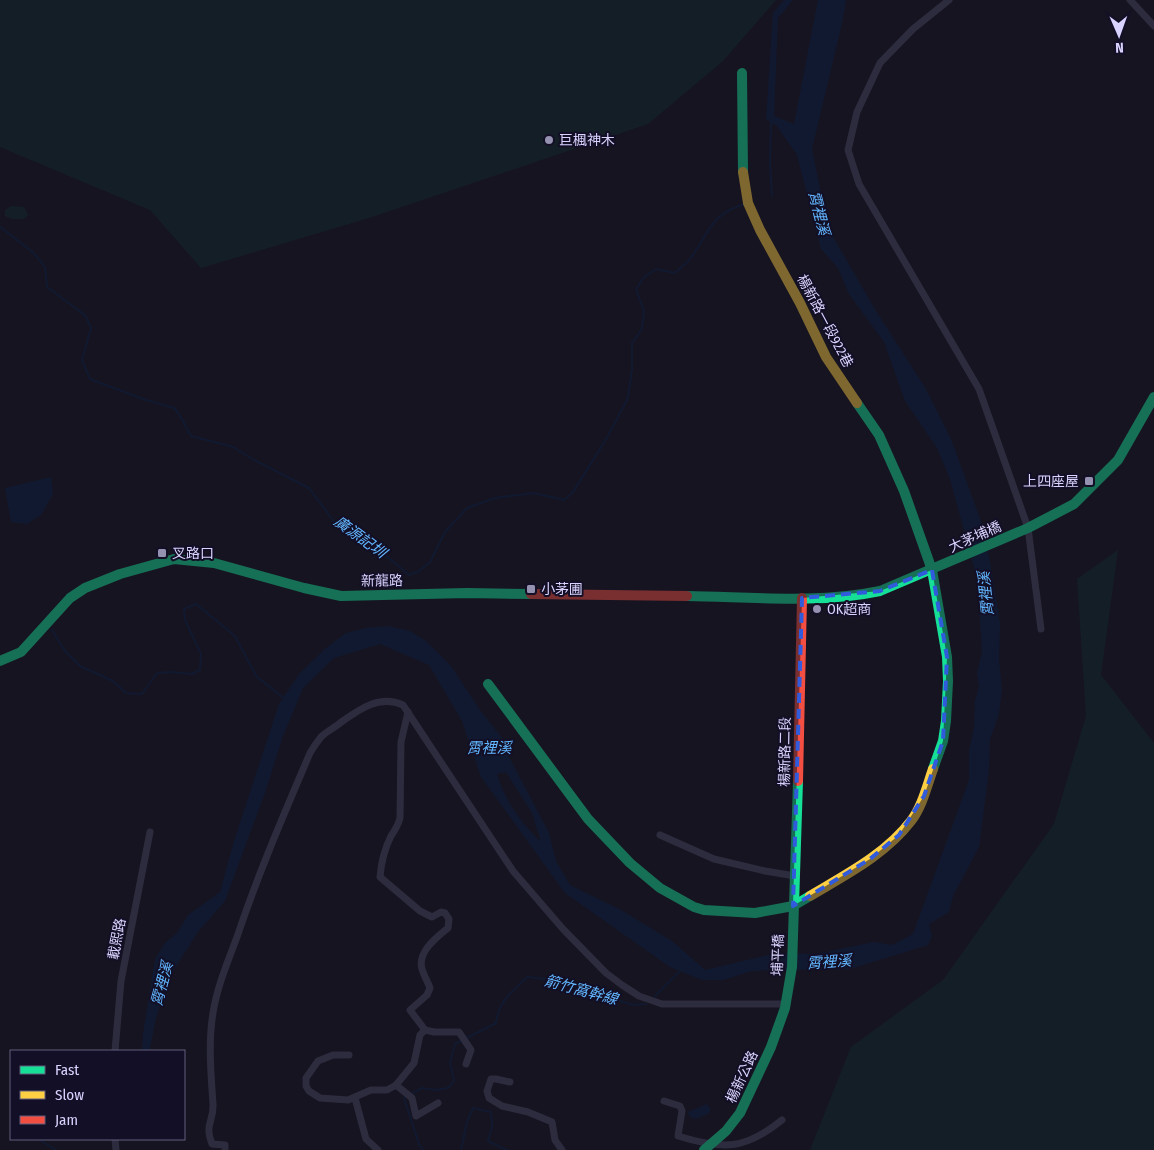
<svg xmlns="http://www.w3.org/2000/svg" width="1154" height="1150" viewBox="0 0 1154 1150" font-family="'Fira Sans Condensed','Noto Sans TC',sans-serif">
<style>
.green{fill:#132c2d}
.water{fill:#0d2144;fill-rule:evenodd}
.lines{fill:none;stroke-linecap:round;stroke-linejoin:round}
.stream{stroke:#0d2144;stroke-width:2}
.street{stroke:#4a4962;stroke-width:7}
.fast{stroke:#16e098;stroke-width:10}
.slow{stroke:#ffcf43;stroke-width:10}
.jam{stroke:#f24e42;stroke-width:10}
.marked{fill:none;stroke:#305bdc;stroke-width:4;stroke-dasharray:10 6;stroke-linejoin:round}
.poi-dot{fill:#9591b1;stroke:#130f26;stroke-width:2}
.labels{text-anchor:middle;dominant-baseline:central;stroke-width:4;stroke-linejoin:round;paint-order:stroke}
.poi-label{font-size:14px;fill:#d9d4ff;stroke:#130f26;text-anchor:start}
.street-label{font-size:14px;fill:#d9d4ff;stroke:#130f26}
.water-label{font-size:15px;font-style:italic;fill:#62b6ff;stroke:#130f26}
</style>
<rect width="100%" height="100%" fill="#161421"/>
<g class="green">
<polygon points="0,0 776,0 723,61 648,124 372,217 201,268 150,210 0,147"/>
<polygon points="11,206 24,207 28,215 24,219 12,219 5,216 5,210"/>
<polygon points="1118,550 1101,675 1154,743 1154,1150 810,1150 851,1047 943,980 1054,824 1086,716 1077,579"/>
</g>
<g class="water">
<path d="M784,0H793L778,18L774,116L794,124L818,0H846L843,19L812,149L828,228L876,311L926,389L951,439L985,532L1000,624L999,660L1002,689L999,714L990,739L989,770L979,847L953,896L949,912L929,924L932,936L928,945L850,969L821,970L776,969L748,972L724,980H702L670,967L565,893L481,777L462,721L429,665L380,644L334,658L303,688L283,736L266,790L225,901L198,932L171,974L156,1018L150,1048L152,1051H142L143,1034L155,959L165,943L177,933L188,915L220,892L234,841L279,704L299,674L326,648L346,633L366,628L388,626L410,631L426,641L451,666L480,710L510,748L506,751L549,833L556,861L570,885L621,910L672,941L705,970L777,953L816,954L874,942L892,945L913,934L969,780V751L974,727L975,700L979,687L977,673L982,652L978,582L950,479L937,448L905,401L884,342L849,294L838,268L821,249L797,155L776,125L766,120L773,13ZM506,772L532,813L541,842C521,823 505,801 497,774Z"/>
<polygon points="51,477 53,494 41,515 27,524 11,522 5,488"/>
<polygon points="707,1104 710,1108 710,1113 696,1119 690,1117 688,1112"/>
</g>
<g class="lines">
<g class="stream">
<polyline points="772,196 770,162 771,122 773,123"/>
<path d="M0,227L34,253L45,267L47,287L85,315L91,328L82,360L90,379L143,399L174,408L179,414L191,436L233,447L254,460L309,488L335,523L365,538L409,575L419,571L430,562L445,532L467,508L495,498L534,493L564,500L573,492L608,436L628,398L632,369V343L642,329L644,311L636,290L643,278L656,269L675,273C680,268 686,264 690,259C709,233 710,214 745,204"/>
<polyline points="52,630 65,651 80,666 113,681 126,693 142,694 157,673 170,672 192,674 200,670 201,654 185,620 184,609 196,604 235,636 256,676 285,699"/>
<polyline points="655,996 681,970"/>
<path d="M410,1095L422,1088L435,1090L448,1088L454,1081L450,1062L455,1044L496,1023C499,1000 511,993 527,977L555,980L633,1005L646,1004"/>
<polyline points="405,1097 404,1098 419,1144 423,1150"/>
<polyline points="38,1139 56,1150"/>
<polyline points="461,1150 467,1122 473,1108 491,1112 492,1127 488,1141 506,1150"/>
</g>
<g class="street">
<polyline points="949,0 913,29 880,63 857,112 848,150 859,184 979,389 1028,528 1041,629"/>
<polyline points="1130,0 1154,26"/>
<path d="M408,712L401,742L400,818C398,826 395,830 391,836C385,848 381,864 380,877L420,911L432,917L441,912L445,913L449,919L448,928C437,937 417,952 422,969C424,976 428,982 430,988L427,995L410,1010L425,1030L434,1032H459L471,1050L466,1064"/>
<polyline points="660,835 714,859 765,871 795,876"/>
<polyline points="115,1051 121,981 150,832"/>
<polyline points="349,1055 333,1055 318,1061 306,1078 306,1086 309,1091 320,1098 348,1100 371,1090 387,1090 396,1085 414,1063 420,1035 425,1030"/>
<polyline points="510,1082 496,1079 491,1079 487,1091 489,1098 502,1106 528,1112 552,1122 555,1140 562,1150"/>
<polyline points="396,1085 412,1098 416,1116 438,1103"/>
<polyline points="355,1098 366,1139 378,1150"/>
<path d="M664,1101L680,1106L682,1111L678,1136C723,1150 745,1150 782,1120"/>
<polyline points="115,1139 116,1150"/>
<path d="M225,1150V1145L212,1144C204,1123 214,1122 213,1104C211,1074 208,1043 213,1013C217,987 228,961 237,937C258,874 284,814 310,753C313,748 317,742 321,737C326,732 334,728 340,723C358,710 379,694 403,705L513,871L563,929L606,973L622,985L639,996L662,1004H787"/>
</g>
<g class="fast">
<polyline points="742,73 743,172"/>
<polyline points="857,403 879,435 904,491 932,570 947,657 948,681 946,721 943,741 933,769"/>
<path d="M687,596C751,597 818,604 880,591L1028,528L1074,504L1118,460L1154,397"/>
<polyline points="0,661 21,652 70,598 85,588 120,574 174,559 214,563 304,588 341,596 467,593 531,594"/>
<polyline points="488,684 588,819 630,863 660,888 694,907 704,910 755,913 793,906 810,896"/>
<polyline points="704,1150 726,1131 740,1113 771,1047 785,1008 792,967 798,781"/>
</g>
<g class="slow">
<polyline points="743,172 748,203 760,230 800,303 826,357 857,403"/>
<path d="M810,896C845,875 885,855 911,821C922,807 927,786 933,769"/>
</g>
<g class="jam">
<polyline points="531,594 687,596"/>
<polyline points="798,781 802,598"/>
</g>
</g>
<path d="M0 0H1154V1150H0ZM932,570L947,657L943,741L924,796L899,835L870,859L793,906L802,598L880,591Z" fill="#161421" fill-opacity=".55" fill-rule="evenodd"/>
<path class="marked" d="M932,570L947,657L943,741L924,796L899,835L870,859L793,906L802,598L880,591Z"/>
<g class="poi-dot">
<circle cx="549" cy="140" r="5"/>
<rect x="1084" y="476" width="10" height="10" rx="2.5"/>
<rect x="157" y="548" width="10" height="10" rx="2.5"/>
<rect x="526" y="584" width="10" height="10" rx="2.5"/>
<circle cx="817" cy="609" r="5"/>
</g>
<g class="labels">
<g class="poi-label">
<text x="559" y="140">巨楓神木</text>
<text x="1079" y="481" text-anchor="end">上四座屋</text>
<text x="172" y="553">叉路口</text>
<text x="541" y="589">小茅圃</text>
<text x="827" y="609">OK超商</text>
</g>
<g class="street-label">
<text transform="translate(825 321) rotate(62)">楊新路一段922巷</text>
<text transform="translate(975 537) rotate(-24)">大茅埔橋</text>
<text transform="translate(382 581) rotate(-1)">新龍路</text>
<text transform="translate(785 752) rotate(-89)">楊新路二段</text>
<text transform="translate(117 939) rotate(-79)">載熙路</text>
<text transform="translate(778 955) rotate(-88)">埔平橋</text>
<text transform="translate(742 1077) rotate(-65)">楊新公路</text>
</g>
<g class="water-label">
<text transform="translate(819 213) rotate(76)">霄裡溪</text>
<text transform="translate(360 537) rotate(36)">廣源記圳</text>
<text transform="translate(986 594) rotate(-96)">霄裡溪</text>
<text x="489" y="748">霄裡溪</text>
<text transform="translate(829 962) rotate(-4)">霄裡溪</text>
<text transform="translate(162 984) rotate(-75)">霄裡溪</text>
<text transform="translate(581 990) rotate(15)">箭竹窩幹線</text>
</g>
</g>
<rect x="10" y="1050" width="175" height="90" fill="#130f26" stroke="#625e7d"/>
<rect x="20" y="1066" width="25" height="8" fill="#16e098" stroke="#625e7d"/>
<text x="55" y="1075" font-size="15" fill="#d9d4ff">Fast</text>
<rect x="20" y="1091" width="25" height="8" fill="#ffcf43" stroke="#625e7d"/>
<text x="55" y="1100" font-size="15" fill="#d9d4ff">Slow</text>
<rect x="20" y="1116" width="25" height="8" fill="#f24e42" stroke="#625e7d"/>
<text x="55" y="1125" font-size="15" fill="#d9d4ff">Jam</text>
<g transform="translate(1119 35) rotate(178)" stroke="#130f26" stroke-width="4" paint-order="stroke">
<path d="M0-4L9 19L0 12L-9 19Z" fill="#d9d4ff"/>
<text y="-8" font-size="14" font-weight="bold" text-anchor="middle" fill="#d9d4ff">N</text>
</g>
</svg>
